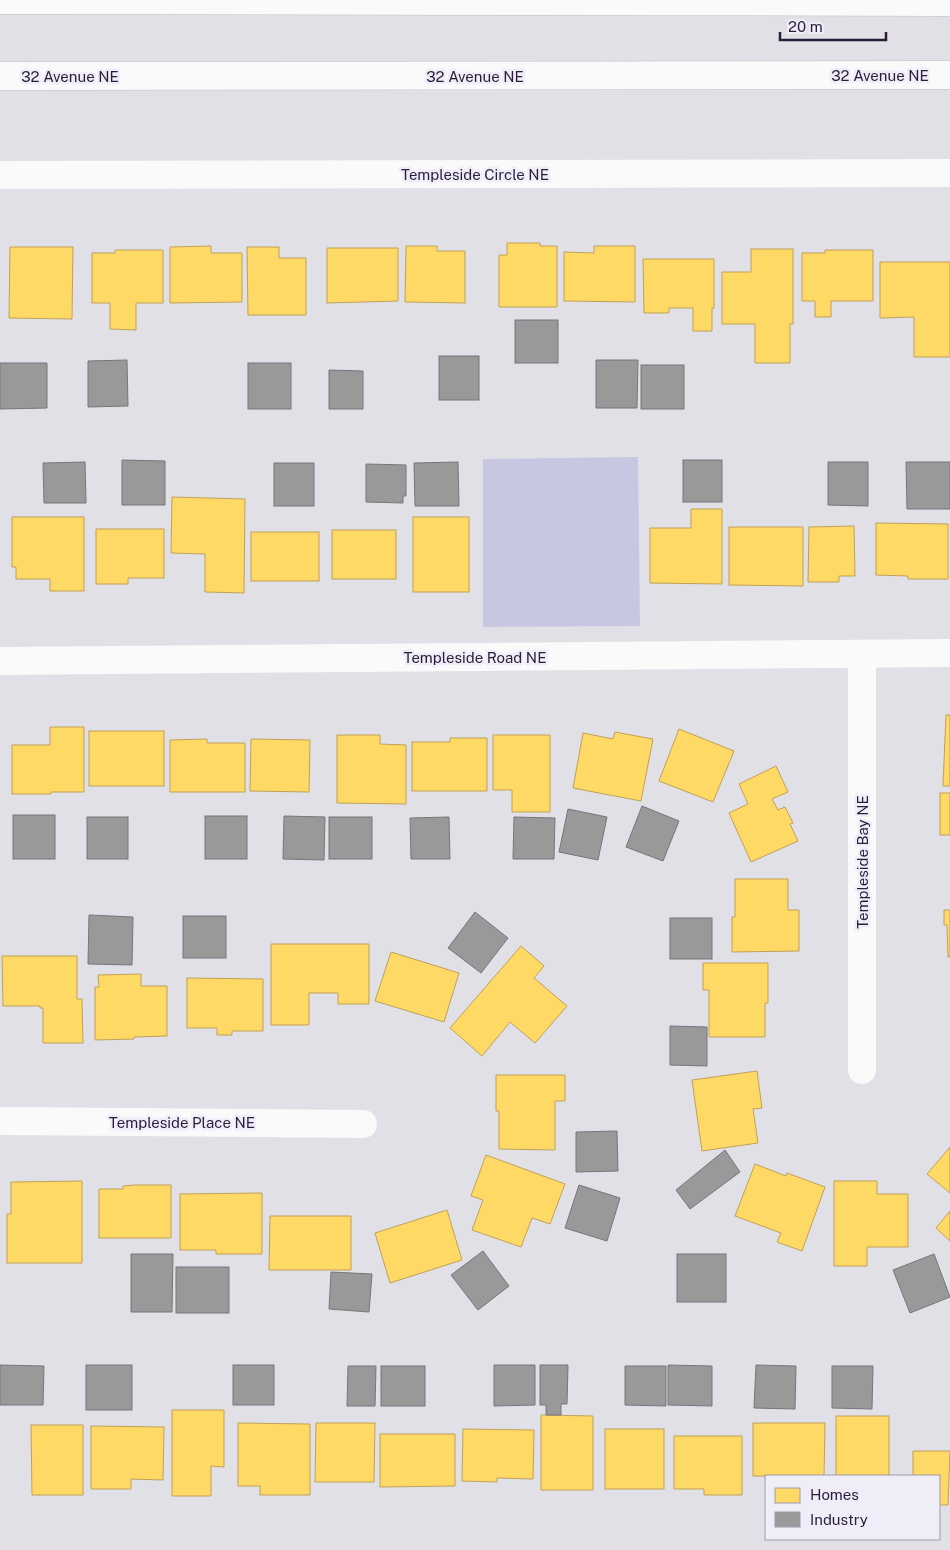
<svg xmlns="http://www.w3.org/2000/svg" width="950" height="1550" viewBox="0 0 950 1550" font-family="'Public Sans',sans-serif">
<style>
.green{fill:#c8c7e2}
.homes{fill:#ffd966;stroke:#bfa159}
.industry{fill:#999;stroke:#78747c}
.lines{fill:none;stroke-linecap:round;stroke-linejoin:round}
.secondary-casing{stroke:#c0bcc6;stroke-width:29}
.street{stroke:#fafafb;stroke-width:28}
.secondary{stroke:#fafafb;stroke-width:28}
.labels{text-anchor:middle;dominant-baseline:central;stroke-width:5;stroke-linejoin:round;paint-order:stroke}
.street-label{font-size:15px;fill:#2b1d3a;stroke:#efedf7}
</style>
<rect width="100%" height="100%" fill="#e1e0e6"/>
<polygon class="green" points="638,457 640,626 483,627 483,459"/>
<g class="homes">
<polygon points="507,243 540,243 540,246 557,246 557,307 499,307 499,255 507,255"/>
<polygon points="211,246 211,253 242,253 242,302 170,303 170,247"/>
<polygon points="406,246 437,246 437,251 465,251 465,303 405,302"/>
<polygon points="594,246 635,246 635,302 564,301 564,252 594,253"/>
<polygon points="10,247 73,247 72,319 9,318"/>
<polygon points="247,247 279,247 279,258 306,258 306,315 248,315"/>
<polygon points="327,248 398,248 398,301 327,303"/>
<polygon points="751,249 793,249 793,324 790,324 790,363 755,363 755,324 722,324 722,272 751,272"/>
<polygon points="115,250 163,250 163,303 136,303 136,330 110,329 110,303 92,303 92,253 115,253"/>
<polygon points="825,250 873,250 873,301 831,301 831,317 815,317 815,301 802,301 802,253 825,253"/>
<polygon points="643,259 714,259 714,308 712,308 712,331 693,331 693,308 669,308 669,313 644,313"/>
<polygon points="880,262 950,262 950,357 914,357 914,317 880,318"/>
<polygon points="172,497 245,499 244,593 205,592 205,554 171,553"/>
<polygon points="691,509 722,509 722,584 650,583 650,528 691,528"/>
<polygon points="12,517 84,517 84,591 50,591 50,579 16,579 16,567 12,567"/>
<rect x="413" y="517" width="56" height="75"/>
<polygon points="876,523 948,524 948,579 908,579 908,576 876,575"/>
<polygon points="854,526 855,576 839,576 839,582 808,582 809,527"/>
<polygon points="729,527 803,527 803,586 729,585"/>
<polygon points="96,529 164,529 164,578 128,578 128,584 96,584"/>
<rect x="332" y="530" width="64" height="49"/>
<rect x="251" y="532" width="68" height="49"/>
<polygon points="946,715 950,715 950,786 943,786"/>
<polygon points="50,727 84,727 84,792 51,792 51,794 12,794 12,745 50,745"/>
<polygon points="679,729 734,751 713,802 659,781"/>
<rect x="89" y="731" width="75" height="55"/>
<polygon points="615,732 653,739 641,801 573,788 583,733 613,739"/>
<polygon points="337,735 380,735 380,744 406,745 406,804 337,803"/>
<polygon points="493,735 550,735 550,812 512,812 512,790 493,790"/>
<polygon points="450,738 487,738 487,791 412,791 412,742 450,742"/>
<polygon points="207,739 207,743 245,743 245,792 170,792 170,740"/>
<polygon points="251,739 310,740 309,792 250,791"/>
<polygon points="776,766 788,792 772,799 778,810 785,807 793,823 790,824 798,841 751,862 729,813 748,804 739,784"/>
<rect x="940" y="793" width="10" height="42"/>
<polygon points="735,879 788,879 788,910 799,910 799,951 732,952 732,917 735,917"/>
<polygon points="944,910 950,910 950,957 948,957 947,925 944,925"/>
<polygon points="271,944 369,944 369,1004 338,1004 338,993 309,993 309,1025 271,1025"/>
<polygon points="521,946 544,966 534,978 567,1006 535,1043 510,1022 482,1056 450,1028"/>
<polygon points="391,952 459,973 444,1022 375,1001"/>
<polygon points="2,956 77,956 77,999 82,999 83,1043 43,1043 43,1008 40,1008 40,1006 3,1006"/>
<polygon points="703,963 768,963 768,1003 765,1003 765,1037 709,1037 709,990 703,990"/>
<polygon points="141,974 141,986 167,986 167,1036 134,1037 134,1039 95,1040 95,987 99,987 98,975"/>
<polygon points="187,978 263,979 263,1031 232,1031 232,1035 217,1035 217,1028 187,1028"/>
<polygon points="757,1071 762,1108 753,1109 758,1143 702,1151 692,1080"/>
<polygon points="496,1075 565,1075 565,1101 555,1101 555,1150 499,1149 499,1111 496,1111"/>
<polygon points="950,1147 950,1193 927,1174"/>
<polygon points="486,1155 565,1184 550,1224 532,1218 521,1247 472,1230 483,1200 471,1196"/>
<polygon points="755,1164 786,1176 787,1173 825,1187 802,1251 777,1242 781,1233 735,1216"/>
<polygon points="82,1181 82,1263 7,1263 7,1214 11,1214 11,1182"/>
<polygon points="834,1181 877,1181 877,1194 908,1194 908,1247 867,1247 867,1266 834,1266"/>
<polygon points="134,1185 171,1185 171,1238 99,1238 99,1189 123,1189 123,1186"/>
<polygon points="262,1193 262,1254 216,1254 216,1250 180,1250 180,1194"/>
<polygon points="447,1210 462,1260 390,1283 375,1233"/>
<polygon points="950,1211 950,1241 936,1228"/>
<polygon points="270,1216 351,1216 351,1270 269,1270"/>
<polygon points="172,1410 224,1410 224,1467 211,1466 211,1496 172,1496"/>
<polygon points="541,1415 593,1416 593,1490 541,1490"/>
<rect x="836" y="1416" width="53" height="60"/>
<polygon points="238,1423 310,1424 310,1495 260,1495 260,1486 238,1486"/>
<polygon points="316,1423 375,1423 374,1482 315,1482"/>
<polygon points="753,1423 825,1423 824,1476 753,1476"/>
<polygon points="31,1425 83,1425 83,1495 32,1495"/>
<polygon points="91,1426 164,1427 163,1480 131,1479 131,1489 91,1489"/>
<polygon points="463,1429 534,1430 533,1479 497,1478 497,1482 462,1481"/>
<rect x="605" y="1429" width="59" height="60"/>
<polygon points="380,1434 455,1434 455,1486 380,1487"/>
<polygon points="674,1436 742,1436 742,1495 704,1495 704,1489 674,1489"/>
<polygon points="913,1451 950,1451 948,1505 939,1505 939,1476 913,1476"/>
</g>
<g class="industry">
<rect x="515" y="320" width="43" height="43"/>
<rect x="439" y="356" width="40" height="44"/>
<polygon points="127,360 128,406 88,407 88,361"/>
<polygon points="596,360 638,360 637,408 596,408"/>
<polygon points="0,363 47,363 47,408 0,409"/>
<rect x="248" y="363" width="43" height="46"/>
<rect x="641" y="365" width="43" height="44"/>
<polygon points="329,370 363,371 363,409 329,409"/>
<polygon points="122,460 165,461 165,505 122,505"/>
<rect x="683" y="460" width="39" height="42"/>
<polygon points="85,462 86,503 44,503 43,463"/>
<polygon points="458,462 459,506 415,506 414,463"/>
<polygon points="828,462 868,462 868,506 828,505"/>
<polygon points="906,462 950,462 950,509 907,509"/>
<rect x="274" y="463" width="40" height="43"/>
<polygon points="366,464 406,465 406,496 403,496 403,503 366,502"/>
<polygon points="642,806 679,821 663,861 626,847"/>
<polygon points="568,809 607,817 598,860 559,852"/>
<rect x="13" y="815" width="42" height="44"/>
<rect x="205" y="816" width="42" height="43"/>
<polygon points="284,816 325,817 324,860 283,859"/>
<rect x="87" y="817" width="41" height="42"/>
<rect x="329" y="817" width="43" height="42"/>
<polygon points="449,817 450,859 411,859 410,818"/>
<polygon points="514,817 555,818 554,859 513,859"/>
<polygon points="475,912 508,938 481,973 448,948"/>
<polygon points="89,915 133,917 132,965 88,964"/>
<rect x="183" y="916" width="43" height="42"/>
<rect x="670" y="918" width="42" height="41"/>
<polygon points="670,1026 707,1027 707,1066 670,1065"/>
<polygon points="617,1131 618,1171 576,1172 576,1132"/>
<polygon points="725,1150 740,1172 690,1209 676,1190"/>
<polygon points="579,1185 620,1198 607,1241 565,1228"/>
<polygon points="483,1251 509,1286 478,1310 451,1275"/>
<polygon points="131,1254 173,1254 172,1312 131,1312"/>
<rect x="677" y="1254" width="49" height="48"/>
<polygon points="934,1254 950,1297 910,1313 893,1270"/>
<rect x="176" y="1267" width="53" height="46"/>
<polygon points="331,1272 372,1274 369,1312 329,1309"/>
<polygon points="0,1365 44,1366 43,1405 0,1405"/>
<rect x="86" y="1365" width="46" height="45"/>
<rect x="233" y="1365" width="41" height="40"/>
<polygon points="494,1365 535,1365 535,1405 494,1406"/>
<polygon points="540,1365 568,1365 567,1404 561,1404 561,1415 546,1415 546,1405 540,1405"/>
<polygon points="668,1365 712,1366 712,1406 668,1405"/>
<polygon points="756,1365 796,1366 795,1409 754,1408"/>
<polygon points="348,1366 376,1366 375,1406 347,1406"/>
<rect x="381" y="1366" width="44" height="40"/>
<polygon points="625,1366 666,1366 666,1406 625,1405"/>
<polygon points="832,1366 873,1366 872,1409 832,1408"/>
</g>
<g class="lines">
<defs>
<g id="secondary">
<polyline points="0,0 950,2"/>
<polyline points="0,76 950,75"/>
</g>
</defs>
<use href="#secondary" class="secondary-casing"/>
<g class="street">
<polyline points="0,175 950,173"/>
<polyline points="862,654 862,1070"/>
<polyline points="0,661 950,653"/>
<polyline points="0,1121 363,1124"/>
</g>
<use href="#secondary" class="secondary"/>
</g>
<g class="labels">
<g class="street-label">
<text x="880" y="75">32 Avenue NE</text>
<text x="70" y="76">32 Avenue NE</text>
<text x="475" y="76">32 Avenue NE</text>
<text x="475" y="174">Templeside Circle NE</text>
<text x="475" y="657">Templeside Road NE</text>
<text transform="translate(862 862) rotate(-90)">Templeside Bay NE</text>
<text x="182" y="1122">Templeside Place NE</text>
</g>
</g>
<rect x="765" y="1475" width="175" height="65" fill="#efedf7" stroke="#a19aab"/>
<rect x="775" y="1488" width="25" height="15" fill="#ffd966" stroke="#a19aab"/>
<text x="810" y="1500" font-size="15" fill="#2b1d3a">Homes</text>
<rect x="775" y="1512" width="25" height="15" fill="#999999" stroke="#a19aab"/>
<text x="810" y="1525" font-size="15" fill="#2b1d3a">Industry</text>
<path d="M780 32v8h106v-8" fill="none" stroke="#2b1d3a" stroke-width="2.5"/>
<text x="788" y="32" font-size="15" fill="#2b1d3a" stroke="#efedf7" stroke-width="4" paint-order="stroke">20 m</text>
</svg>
